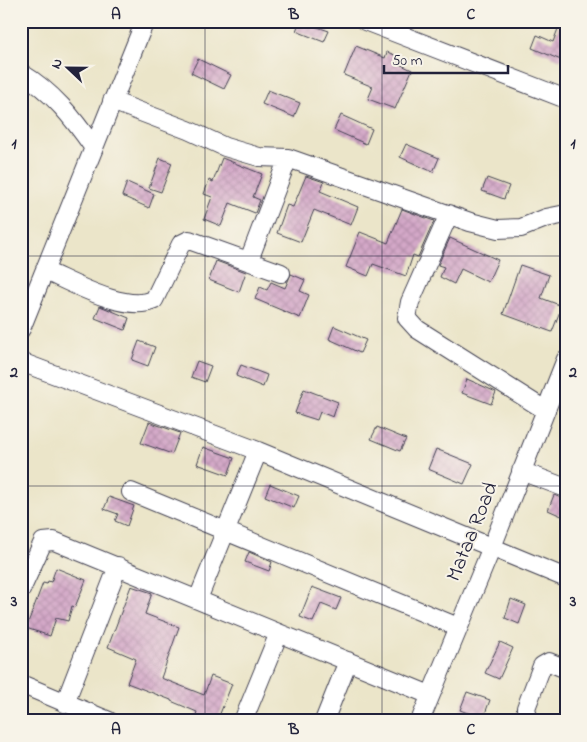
<svg xmlns="http://www.w3.org/2000/svg" width="587" height="742" font-family="'Indie Flower',sans-serif">
  <defs>
    <pattern id="building-cross-hatch" width="8" height="8" patternUnits="userSpaceOnUse" patternTransform="scale(1.25)"><rect width="8" height="8" fill="#d3a7c7"/><path d="M0 0l8 8M0 8l8-8" fill="none" stroke="#b58fac"/></pattern>
  </defs>
  <rect width="100%" height="100%" fill="#f7f3e8"/>
  <filter id="ink" filterUnits="userSpaceOnUse"><feTurbulence type="fractalNoise" baseFrequency=".02" numOctaves="2"/><feDisplacementMap in="SourceGraphic" scale="10" xChannelSelector="R" yChannelSelector="G"/><feConvolveMatrix kernelMatrix="1 2 1 2 8 2 1 2 1" color-interpolation-filters="sRGB"/></filter>
  <filter id="wash" filterUnits="userSpaceOnUse"><feTurbulence type="fractalNoise" baseFrequency=".0096" numOctaves="4" result="noise"/><feDisplacementMap in="SourceGraphic" scale="20" xChannelSelector="R" yChannelSelector="G"/><feGaussianBlur stdDeviation="1.12" result="paint"/><feColorMatrix in="noise" values="0 0 0 0 0 0 0 0 0 0 0 0 0 0 0 0 0 1.4 0 .05"/><feComposite in="paint" operator="in"/></filter>
  <g filter="url(#wash)">
    <rect width="100%" height="100%" fill="#ebe5c9"/>
    <g id="blocks">
      <path fill="url(#building-cross-hatch)" d="M300,21L329,31L324,42L296,31Z
        M561,21H566V49L561,60L532,48L537,35L553,42Z
        M356,46L385,58L387,52L400,57L397,63L412,70L395,109L368,99L373,87L344,75Z
        M198,59L231,75L224,89L191,73Z
        M268,90L300,103L294,117L262,104Z
        M341,115L372,129L366,144L334,130Z
        M406,144L439,158L433,172L400,157Z
        M160,158L172,163L161,192L149,188Z
        M222,158L262,174L253,197L260,200L255,213L230,203L221,226L204,219L212,197L204,194L209,180L213,182Z
        M306,176L324,182L320,191L358,207L351,225L314,210L301,242L277,233L287,205L293,207Z
        M487,178L509,186L504,199L482,191Z
        M127,182L154,194L149,208L122,196Z
        M402,209L434,221L418,257L413,255L406,276L373,264L368,276L346,267L360,232L388,243Z
        M450,238L498,260L488,282L461,269L454,284L440,277L444,267L438,265Z
        M216,261L246,272L239,292L209,280Z
        M520,265L549,275L541,298L562,306L552,332L503,314Z
        M291,274L305,280L300,291L309,295L300,318L255,299L260,287L267,290L271,282L285,288Z
        M100,306L129,318L125,330L95,318Z
        M334,326L366,340L360,353L329,339Z
        M139,341L155,347L148,366L132,360Z
        M197,361L211,366L205,382L191,377Z
        M241,365L267,375L263,387L236,376Z
        M467,379L496,392L491,404L462,393Z
        M304,389L338,402L333,417L320,412L317,420L295,413Z
        M149,422L180,433L172,454L141,443Z
        M377,427L406,439L400,451L371,439Z
        M203,447L234,458L228,475L197,464Z
        M436,449L473,464L464,484L428,469Z
        M270,484L299,496L294,508L265,496Z
        M554,495L566,500V518L548,510Z
        M109,497L134,506L127,526L115,521L118,514L104,509Z
        M249,552L272,562L269,571L245,562Z
        M56,568L86,580L75,607L72,606L68,621L56,618L50,636L26,628L43,583L47,584L48,581L51,582Z
        M131,586L152,593L145,614L179,627L161,678L204,695L211,676L232,684L217,721H210L196,715L197,712L171,701V700L127,683L136,659L108,647Z
        M312,587L341,598L336,610L321,604L313,622L300,617Z
        M511,599L526,605L519,624L505,618Z
        M500,642L513,648L499,679L485,673Z
        M467,692L490,700L483,719L460,710Z"/>
    </g>
  </g>
  <g filter="url(#ink)">
    <use href="#blocks" fill-opacity="0" stroke="#403f50" stroke-width="1"/>
    <g fill="none" stroke-linecap="round" stroke-linejoin="round">
      <defs>
        <path id="minor" d="M365,21L566,99
          M21,73C53,92 73,118 94,148
          M112,101L188,130L225,147L259,157L288,158L470,222L498,229L521,228L546,218L566,214
          M449,214L410,302L407,318L417,329L545,410
          M249,260L288,158
          M45,271C73,283 125,313 154,300L181,244L189,240L281,273
          M21,329L145,21
          M21,362L258,451L566,578
          M521,471L566,488
          M131,492L458,627
          M21,590L43,542L54,541L430,695
          M198,599L258,451
          M21,684L109,721
          M65,703L118,566
          M243,721L279,633
          M324,721L348,661
          M420,721L492,547L566,359
          M529,721L526,708L542,666L549,662L566,669"/>
      </defs>
      <use href="#minor" stroke="#403f50" stroke-width="20"/>
      <use href="#minor" stroke="#fff" stroke-width="18"/>
    </g>
  </g>
  <path fill="none" stroke="#22223b" stroke-width="1" stroke-opacity="0.55" d="M205,21V721M382,21V721M21,256H566M21,486H566"/>
  <g text-anchor="middle" dominant-baseline="central" stroke-width="4" stroke-linejoin="round" paint-order="stroke">
    <g font-size="21" fill="#22223b" stroke="#f7f3e8">
      <text transform="translate(473 532) rotate(-68)">Mataa Road</text>
    </g>
  </g>
  <rect width="587" height="742" fill="none" stroke="#f7f3e8" stroke-width="55"/>
  <g transform="translate(68 68) rotate(292)" stroke="#f7f3e8" stroke-width="4" paint-order="stroke">
  <path d="M0-4L9 19L0 12L-9 19Z" fill="#22223b"/>
  <text y="-8" font-size="14" font-weight="bold" text-anchor="middle" fill="#22223b">N</text>
  </g>
  <path d="M384 65v8h124v-8" fill="none" stroke="#22223b" stroke-width="2.5"/>
  <text x="392" y="65" font-size="15" fill="#22223b" stroke="#f7f3e8" stroke-width="4" paint-order="stroke">50 m</text>
  <rect x="28" y="28" width="532" height="686" fill="none" stroke="#22223b" stroke-width="2"/>
  <g font-size="16" text-anchor="middle" font-weight="bold" fill="#22223b">
    <text x="116" y="19">A</text>
    <text x="294" y="19">B</text>
    <text x="471" y="19">C</text>
    <text x="14" y="148">1</text>
    <text x="573" y="148">1</text>
    <text x="14" y="377">2</text>
    <text x="573" y="377">2</text>
    <text x="14" y="606">3</text>
    <text x="573" y="606">3</text>
    <text x="116" y="734">A</text>
    <text x="294" y="734">B</text>
    <text x="471" y="734">C</text>
  </g>
</svg>
